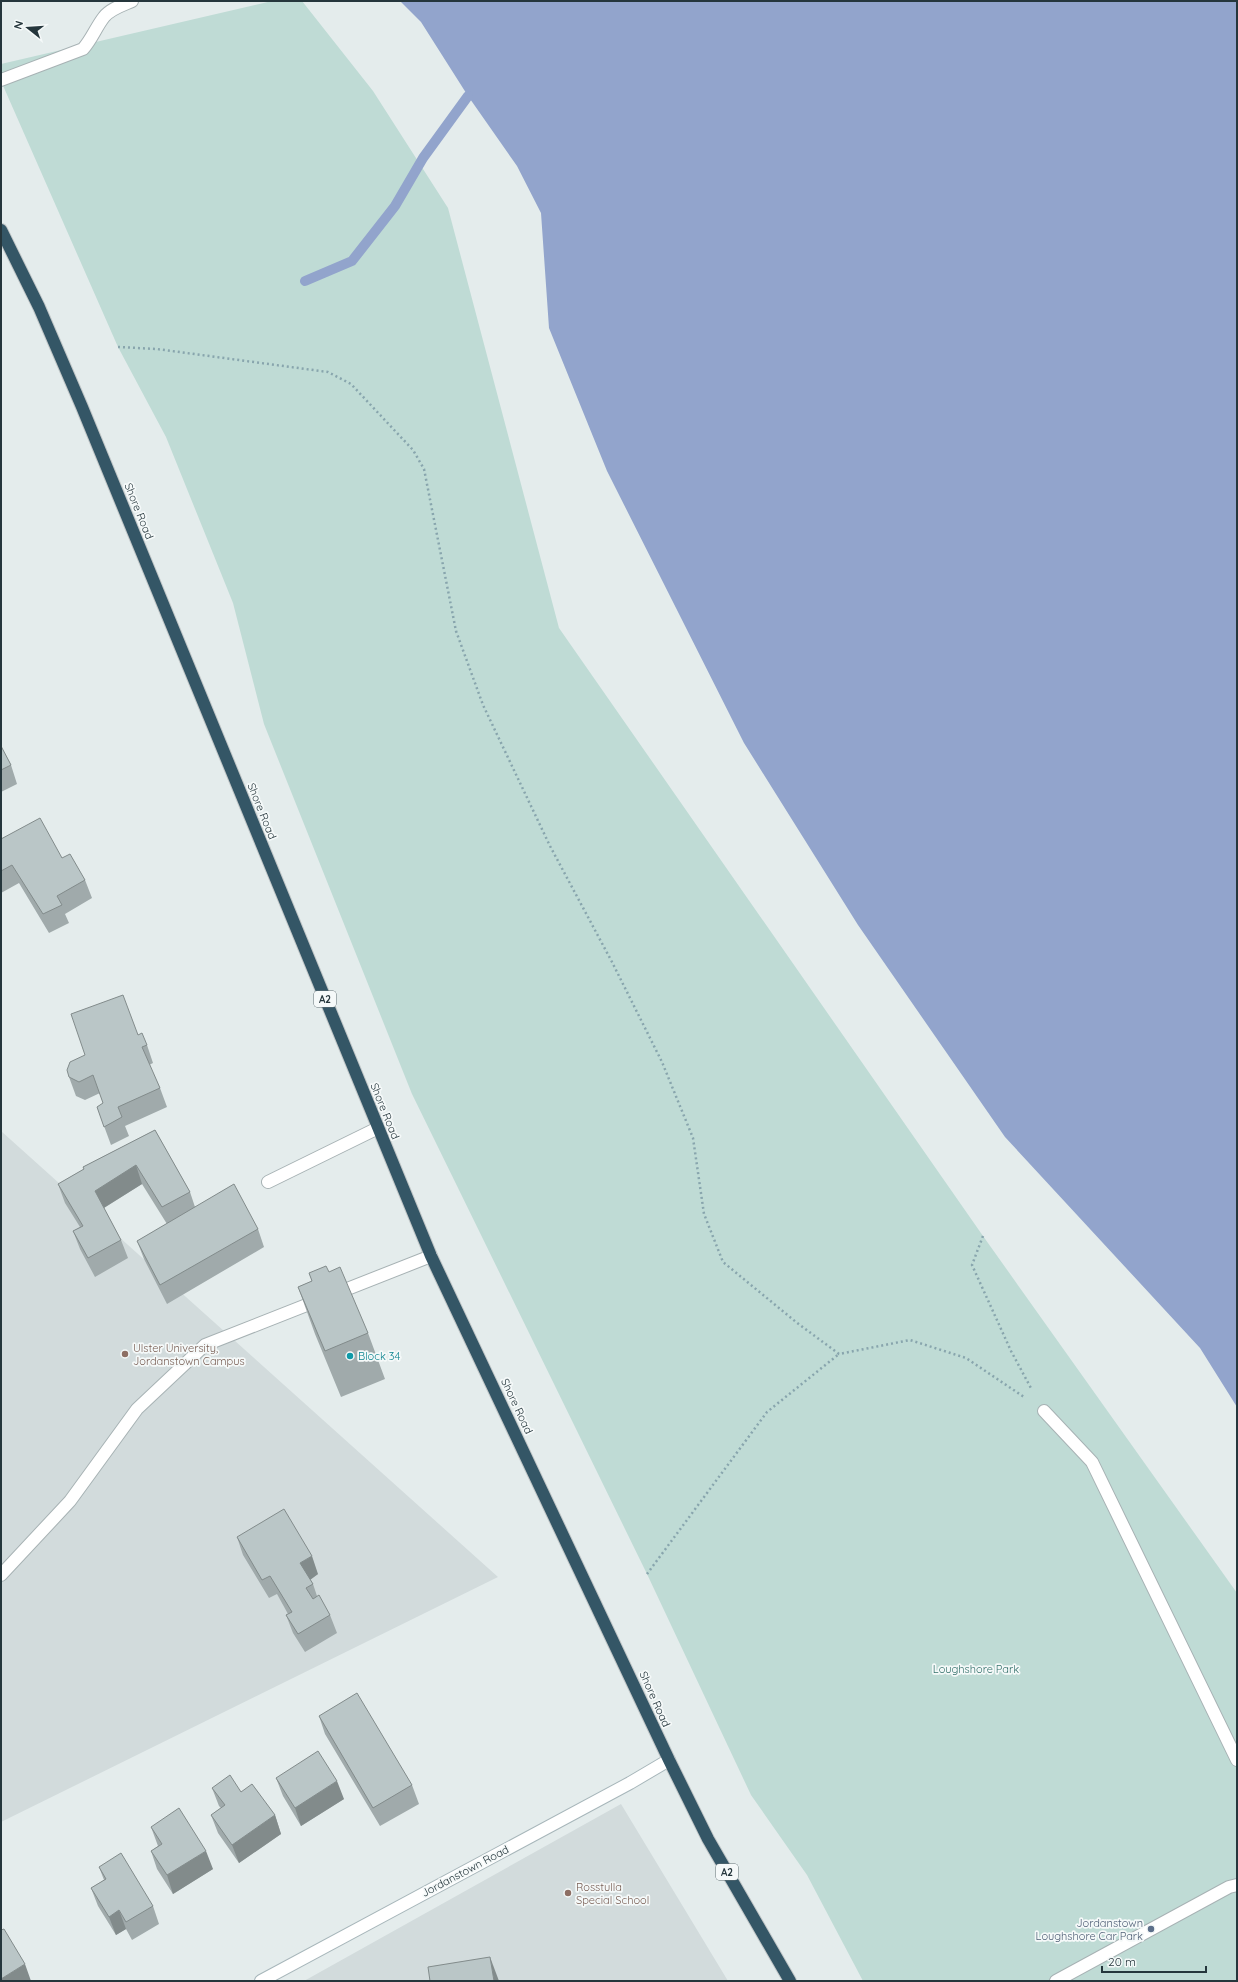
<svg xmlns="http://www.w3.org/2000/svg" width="1238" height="1982" font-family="Quicksand,sans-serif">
  <rect width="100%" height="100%" fill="#e4ecec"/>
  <path fill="#d2dbdc" d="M1,1131L498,1577L1,1822Z
    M621,1804L728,1981H304Z"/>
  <path fill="#bfdbd5" d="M272,1H302L373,91L448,208L559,628L983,1236L1237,1593V1981H863L807,1875L751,1795L647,1574L412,1094L264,724L233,603L166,437L118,347L1,81V64Z"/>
  <path fill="#92a4cc" d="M400,1H1237V1407L1200,1348L1005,1137L858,925L744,743L607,471L549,328L541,213L517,166L468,96L421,22Z"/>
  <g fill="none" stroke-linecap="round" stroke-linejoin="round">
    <path stroke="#92a4cc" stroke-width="10" d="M305,281L352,261L395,206L423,158L468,96"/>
    <defs>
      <path id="lane" d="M1,80L83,49C92,39 96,27 104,17C110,9 123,5 132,1
        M268,1182L378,1128
        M1044,1411L1092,1462L1237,1760
        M1,1575L70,1501L137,1409L205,1345L431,1256
        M1056,1981L1229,1887L1237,1885"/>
      <path id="secondary" d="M261,1981L630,1783L669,1760"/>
      <path id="highway" d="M1,230L39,307L82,407L431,1256L669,1760L708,1839L790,1981"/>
    </defs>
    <use href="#lane" stroke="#a7b2b4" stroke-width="14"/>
    <use href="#secondary" stroke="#a7b6ba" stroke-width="14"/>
    <use href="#highway" stroke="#c2c7c8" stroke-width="14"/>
    <path stroke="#88a5ad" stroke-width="2.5" stroke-dasharray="2 3" stroke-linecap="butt" d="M118,347L157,349L328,372L351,384L413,450L424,469L456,631L483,705L550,846L612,962L662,1062L693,1138L704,1214L723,1262L796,1322L839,1354L910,1340L966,1358L1024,1397
      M983,1236L972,1265L1011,1351L1032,1390
      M647,1574L767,1412L839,1354"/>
    <use href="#lane" stroke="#fff" stroke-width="12"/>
    <use href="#secondary" stroke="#fff" stroke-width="12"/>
    <use href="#highway" stroke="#345666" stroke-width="12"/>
  </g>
  <path fill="#a0aaab" d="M1,746L11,765L17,784L1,792Z
    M1,839L62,858L85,880L92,898L65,914L69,923L49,933L19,883L1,893Z
    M138,1035L147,1045L153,1063L149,1065L160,1088L167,1107L125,1126L129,1136L111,1145L97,1107L103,1103L100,1093L85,1100L76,1096L69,1077Z
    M155,1130L190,1192L195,1207L258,1229L264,1247L167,1304L144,1259L137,1241L167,1224L142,1184L104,1208L121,1240L128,1258L95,1277L80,1249L73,1231L80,1227L65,1203L58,1184L84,1169L83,1167Z
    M329,1272L368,1333L385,1379L341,1397L315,1334L298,1287L312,1281L309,1273Z
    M237,1537L318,1574L310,1580L313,1584L317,1596L330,1615L337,1633L305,1652L293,1633L286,1615L288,1614L277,1594L269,1598L243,1555Z
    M319,1716L412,1785L419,1804L380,1826L325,1734Z
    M276,1778L344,1799L301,1826L283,1796Z
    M212,1788L241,1792L275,1815L281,1834L239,1863L218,1833L211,1815L221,1808L219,1806Z
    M151,1827L213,1869L173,1894L157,1869L151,1851L158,1846Z
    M99,1867L153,1906L159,1924L132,1940L126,1929L116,1935L98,1906L91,1888L104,1880Z"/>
  <path fill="#828b8b" d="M136,1165L142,1184L102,1209L95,1191Z
    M312,1556L318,1574L307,1582L300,1563Z
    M337,1781L344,1799L301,1826L295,1808Z
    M275,1815L281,1834L239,1863L232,1845Z
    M206,1851L213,1869L173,1894L167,1875Z
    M119,1910L126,1929L116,1935L109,1917Z
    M490,1957L499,1981H494Z
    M25,1964L31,1981H1V1979Z"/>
  <path fill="#bac6c7" stroke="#828b8b" d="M1,746L11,765L1,770Z
    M40,818L62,858L70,854L85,880L57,896L62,905L43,914L12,865L1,871V839Z
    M123,995L138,1035L142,1033L147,1045L142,1047L160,1088L118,1107L122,1117L104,1127L97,1107L103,1103L93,1075L79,1082L69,1077L67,1070L70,1062L85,1055L71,1014Z
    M155,1130L190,1192L162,1207L136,1165L95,1191L121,1240L88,1258L73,1231L83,1226L58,1184L84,1169L83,1167Z
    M234,1184L258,1229L160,1285L137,1241Z
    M326,1266L329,1272L340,1267L368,1333L325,1351L298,1287L312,1281L309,1273Z
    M284,1509L312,1556L300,1563L313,1584L306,1588L313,1599L319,1595L330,1615L298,1634L286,1615L292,1612L270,1576L262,1580L237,1537Z
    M357,1693L412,1785L373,1808L319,1716Z
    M318,1751L337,1781L295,1808L276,1778Z
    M230,1775L241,1792L252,1784L275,1815L232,1845L211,1815L225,1805L212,1788Z
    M179,1808L206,1851L167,1875L151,1851L162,1844L151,1827Z
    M121,1853L153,1906L126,1922L119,1910L109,1917L91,1888L106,1879L99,1867Z
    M4,1929L25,1964L1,1979V1930Z
    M490,1957L494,1981H430L428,1967Z"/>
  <g fill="#8d6e63" stroke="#f5f9f9" stroke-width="1.5">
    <circle cx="125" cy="1354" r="4"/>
    <circle cx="568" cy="1893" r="4"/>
  </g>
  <circle fill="#0f9aa8" stroke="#f5f9f9" stroke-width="1.5" cx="350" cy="1356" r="4"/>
  <circle fill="#5c6f8a" stroke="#f5f9f9" stroke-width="1.5" cx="1151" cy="1929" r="4"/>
  <g text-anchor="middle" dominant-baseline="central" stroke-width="3.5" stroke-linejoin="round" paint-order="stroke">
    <g fill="#f5f9f9" stroke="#637075" stroke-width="1">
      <rect x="314" y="991" width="22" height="16" rx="3"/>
      <rect x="716" y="1864" width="22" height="16" rx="3"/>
    </g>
    <g font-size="10" font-weight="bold" fill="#25363c">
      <text x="325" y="999">A2</text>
      <text x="727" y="1872">A2</text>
    </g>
    <g font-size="11" fill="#25363c" stroke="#f5f9f9">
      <text transform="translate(139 511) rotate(68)">Shore Road</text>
      <text transform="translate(262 811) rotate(68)">Shore Road</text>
      <text transform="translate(385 1111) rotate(68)">Shore Road</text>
      <text transform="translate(517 1406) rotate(65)">Shore Road</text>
      <text transform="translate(655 1699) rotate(66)">Shore Road</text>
      <text transform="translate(465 1871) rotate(-28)">Jordanstown Road</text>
    </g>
    <g font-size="11" fill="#785e54" stroke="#f5f9f9" text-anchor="start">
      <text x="133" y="1348">Ulster University,<tspan x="133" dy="13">Jordanstown Campus</tspan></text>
      <text x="576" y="1887">Rosstulla<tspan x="576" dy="13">Special School</tspan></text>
    </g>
    <g font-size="11" fill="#0d838f" stroke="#f5f9f9" text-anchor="start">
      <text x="358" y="1356">Block 34</text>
    </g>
    <g font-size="11" fill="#33706a" stroke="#f5f9f9">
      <text x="976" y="1669">Loughshore Park</text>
    </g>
    <g font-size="11" fill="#4e5e75" stroke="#f5f9f9" text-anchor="end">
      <text x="1143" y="1923">Jordanstown<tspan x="1143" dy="13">Loughshore Car Park</tspan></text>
    </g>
  </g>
  <rect width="1238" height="1982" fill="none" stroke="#25363c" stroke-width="4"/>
  <g transform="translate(28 28) rotate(287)" stroke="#f5f9f9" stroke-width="3" paint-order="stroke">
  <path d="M0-3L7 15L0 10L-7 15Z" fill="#25363c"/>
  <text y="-6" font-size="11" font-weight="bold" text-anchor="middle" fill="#25363c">N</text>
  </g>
  <path d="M1102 1966v6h104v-6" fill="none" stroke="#25363c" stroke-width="2"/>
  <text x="1108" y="1966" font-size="12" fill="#25363c" stroke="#f5f9f9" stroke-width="3" paint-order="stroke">20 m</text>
</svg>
